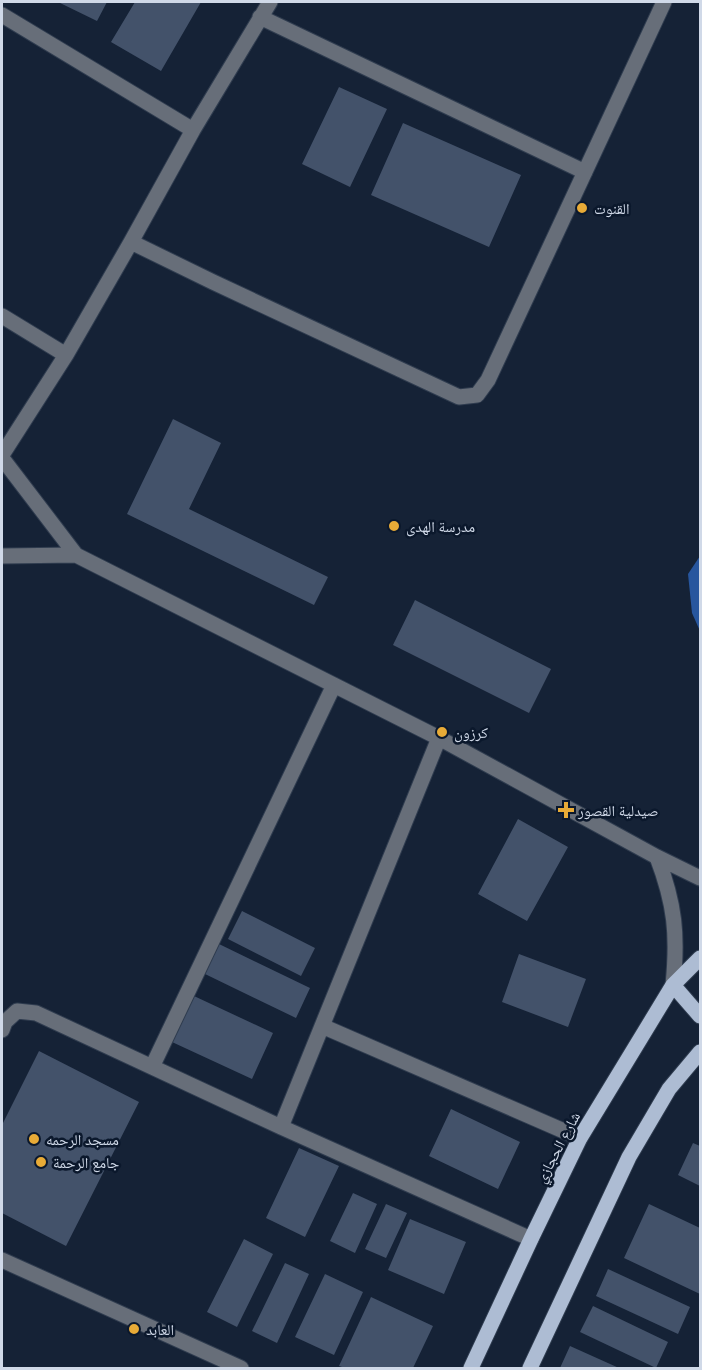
<svg xmlns="http://www.w3.org/2000/svg" width="702" height="1370" font-family="'Golos Text','Noto Naskh Arabic',sans-serif">
  <rect width="100%" height="100%" fill="#152236"/>
  <path fill="#27569e" d="M700,556V631L692,613L688,574Z"/>
  <path fill="#43526a" d="M58,2H107L97,21Z
    M135,2H201L161,71L111,42Z
    M339,87L387,109L350,187L302,164Z
    M403,123L521,175L489,247L371,195Z
    M173,419L221,443L189,509L328,577L314,605L127,514Z
    M415,600L551,669L529,713L393,645Z
    M518,819L568,847L527,921L478,894Z
    M242,911L315,948L301,976L228,939Z
    M219,944L310,988L296,1018L205,974Z
    M519,954L586,979L568,1027L502,1002Z
    M194,996L273,1033L252,1079L172,1042Z
    M39,1051L139,1102L66,1246L2,1213V1125Z
    M451,1109L520,1142L498,1189L429,1156Z
    M693,1143L700,1146V1186L678,1175Z
    M299,1148L339,1166L305,1237L266,1218Z
    M353,1193L377,1204L355,1253L330,1241Z
    M386,1204L407,1213L386,1258L365,1249Z
    M649,1204L700,1228V1294L624,1258Z
    M410,1219L466,1242L444,1294L388,1270Z
    M244,1239L273,1254L237,1327L207,1312Z
    M285,1263L309,1274L277,1343L252,1331Z
    M608,1269L690,1307L678,1334L596,1296Z
    M325,1274L363,1292L334,1355L295,1337Z
    M371,1297L433,1326L413,1368H345L339,1366Z
    M593,1306L668,1342L656,1368L580,1332Z
    M570,1346L619,1368H560Z"/>
  <g fill="none" stroke-linecap="round" stroke-linejoin="round">
    <defs>
      <path id="minor" d="M2,15L193,130
        M260,17L585,172
        M131,242L213,282L459,397L477,395L488,380L664,2
        M2,316L66,355
        M2,455L66,355L131,242L193,130L270,2
        M2,458L76,555L439,738L657,857L700,878
        M2,556L76,555
        M657,857C675,904 678,935 673,985
        M322,1026L580,1138
        M2,1030L5,1022L17,1011L36,1013L281,1127L531,1239
        M152,1067L334,685
        M281,1127L439,738
        M2,1260L241,1368"/>
      <path id="major" d="M673,985L700,1016
        M471,1368L531,1239L580,1138L673,985L700,958
        M530,1368L629,1157L669,1089L700,1052"/>
    </defs>
    <use href="#minor" stroke="#2f3c4f" stroke-width="17"/>
    <use href="#major" stroke="#2f3c4f" stroke-width="17"/>
    <use href="#minor" stroke="#676e79" stroke-width="15"/>
    <use href="#major" stroke="#adbcd3" stroke-width="15"/>
  </g>
  <g fill="#e8ab37" stroke="#0b182c" stroke-width="2">
    <circle cx="582" cy="208" r="6"/>
    <circle cx="394" cy="526" r="6"/>
    <circle cx="442" cy="732" r="6"/>
    <path d="M563 801h6v6h6v6h-6v6h-6v-6h-6v-6h6z"/>
    <circle cx="34" cy="1139" r="6"/>
    <circle cx="41" cy="1162" r="6"/>
    <circle cx="134" cy="1329" r="6"/>
  </g>
  <g text-anchor="middle" dominant-baseline="central" stroke-width="5" stroke-linejoin="round" paint-order="stroke">
    <g font-size="15" fill="#d0d9e8" stroke="#0b182c" text-anchor="start">
      <text x="594" y="208">القنوت</text>
      <text x="406" y="526">مدرسة الهدى</text>
      <text x="454" y="732">كرزون</text>
      <text x="578" y="810">صيدلية القصور</text>
      <text x="46" y="1139">مسجد الرحمه</text>
      <text x="53" y="1162">جامع الرحمة</text>
      <text x="146" y="1329">العابد</text>
    </g>
    <g font-size="15" fill="#d0d9e8" stroke="#0b182c">
      <text transform="translate(557 1147) rotate(-62)">شارع الحجازي</text>
    </g>
  </g>
  <rect width="702" height="1370" fill="none" stroke="#d0d9e8" stroke-width="6"/>
</svg>
